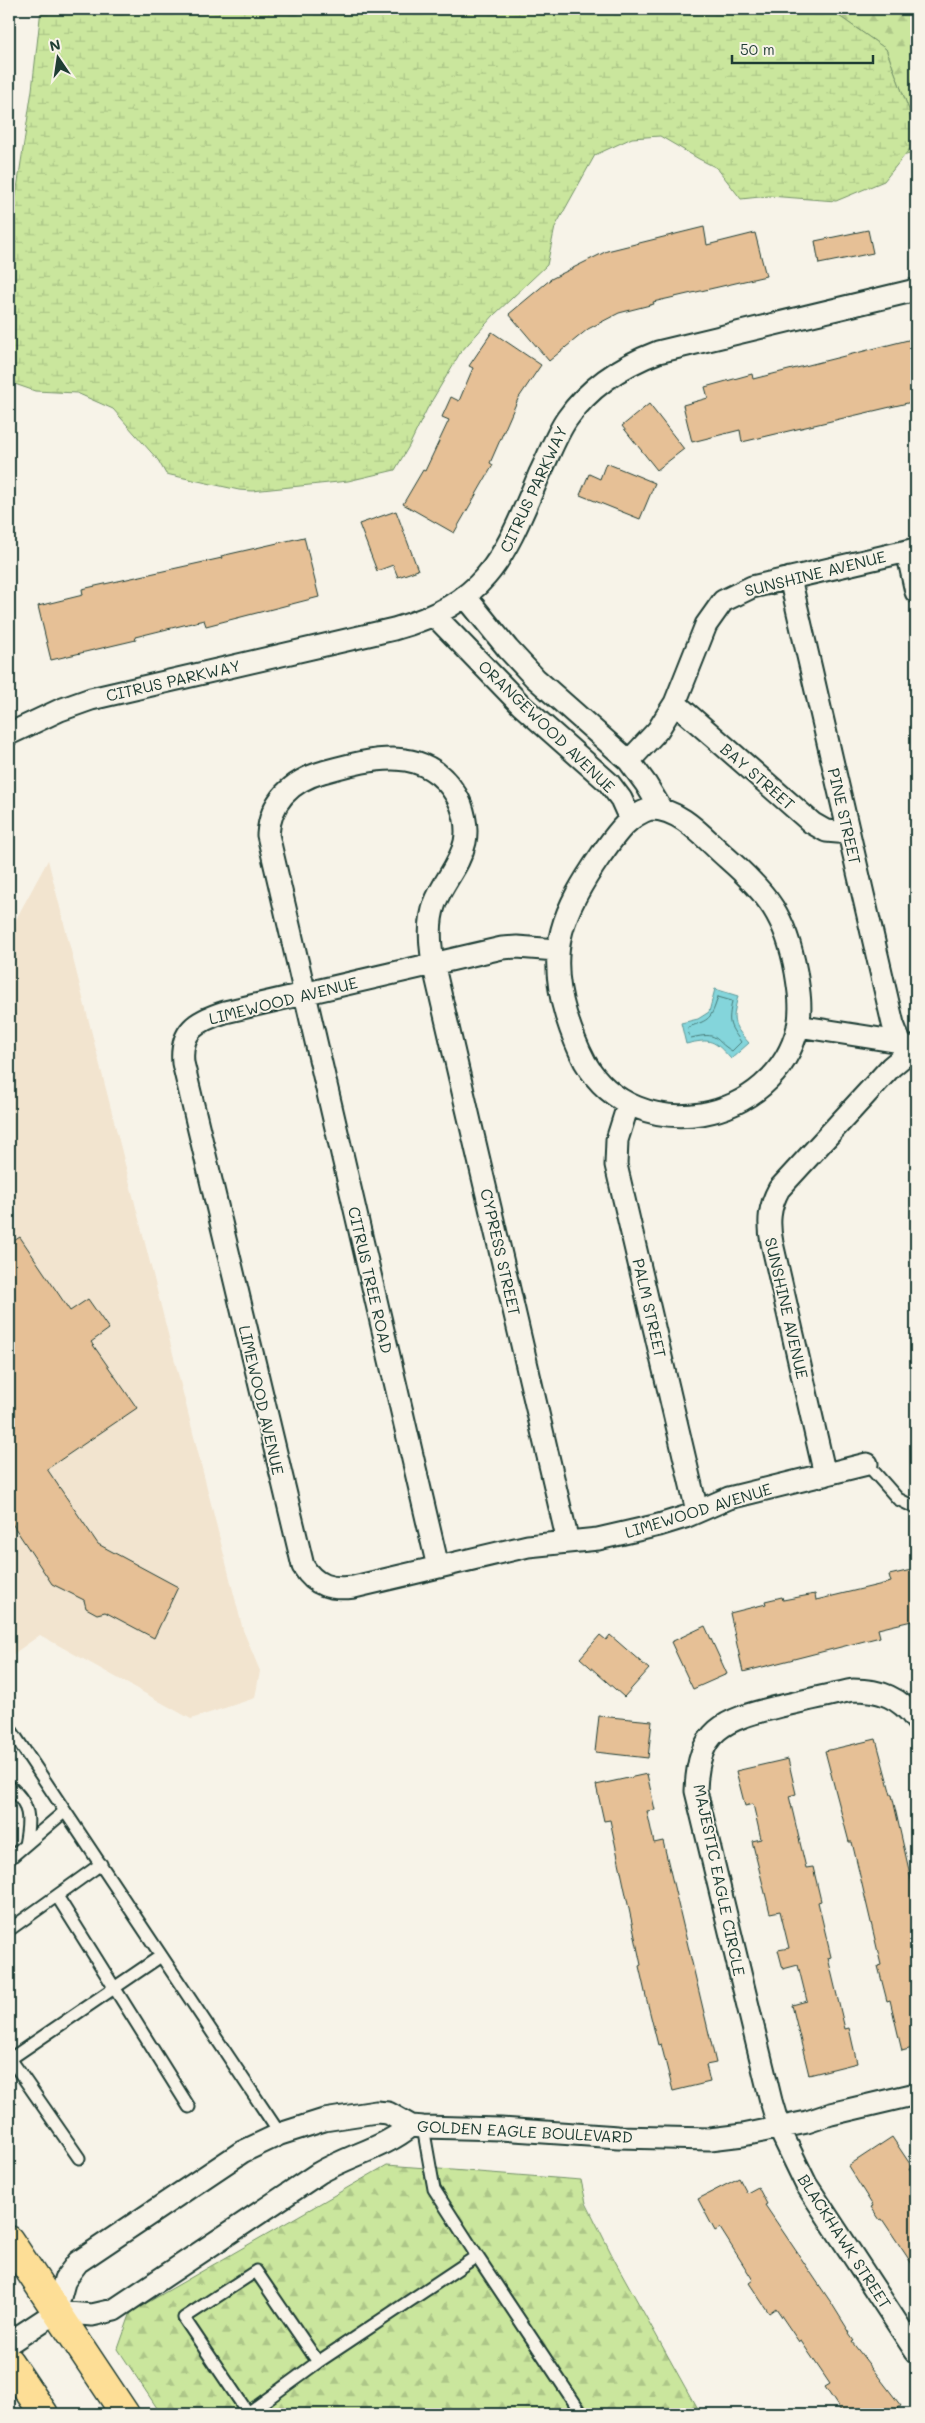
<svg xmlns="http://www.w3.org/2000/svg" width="925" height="2423" font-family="Mali,sans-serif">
  <defs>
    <pattern id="forest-firs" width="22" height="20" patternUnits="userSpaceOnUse" patternTransform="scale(1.25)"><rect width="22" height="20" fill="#cae69d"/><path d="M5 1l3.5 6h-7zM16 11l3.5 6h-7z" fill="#adc688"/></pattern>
    <pattern id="wetland-marsh" width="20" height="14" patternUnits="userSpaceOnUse" patternTransform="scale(1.25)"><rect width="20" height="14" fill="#cae69d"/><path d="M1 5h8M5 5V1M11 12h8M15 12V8" fill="none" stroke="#adc688"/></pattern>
  </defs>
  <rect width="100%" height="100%" fill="#f7f3e8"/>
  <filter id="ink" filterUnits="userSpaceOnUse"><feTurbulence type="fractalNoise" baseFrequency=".02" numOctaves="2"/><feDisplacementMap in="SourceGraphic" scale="10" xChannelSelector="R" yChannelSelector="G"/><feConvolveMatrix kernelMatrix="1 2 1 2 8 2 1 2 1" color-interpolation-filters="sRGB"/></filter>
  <g filter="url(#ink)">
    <path fill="#f2e4cf" d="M48,860L243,1630L260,1671L255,1698L191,1719L40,1635L9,1657V932Z"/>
    <path fill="url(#forest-firs)" stroke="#749268" d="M829,9H916V152L903,156L916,141L909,110L886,49Z
      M387,2165L581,2180L586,2203L615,2261L700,2414H161L118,2349L131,2312Z"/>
    <path fill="url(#wetland-marsh)" stroke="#749268" d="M41,9H829L886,49L909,110L916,141L884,181L836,201L769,196L741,199L717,168L699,159L660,136L632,138L595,155L555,227L547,265L494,315L460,353L427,409L409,446L395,470L348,481L252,491L239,490L166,474L158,460L113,409L77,393L35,391L9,382V241L32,90Z"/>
    <path fill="#84d5db" stroke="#5c9898" d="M715,989L738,996C732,1021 731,1023 749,1043L731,1059C714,1040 711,1038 686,1044L681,1023L698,1019L709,1012Z"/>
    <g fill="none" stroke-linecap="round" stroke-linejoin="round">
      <path stroke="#477a77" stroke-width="1" d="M718,997L732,1001C728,1024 728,1023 741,1042L732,1051C713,1040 720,1031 691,1038L689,1036L688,1027C710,1020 711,1019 718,997Z"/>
    </g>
    <path fill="#e6c096" stroke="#1f3d34" d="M704,227L707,245L755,233L766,276L653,302L654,304L619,313L588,329L549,361L509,314L551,279L607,251Z
      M868,230L873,253L819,264L815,241Z
      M492,332L541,365L518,399L490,463L493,465L454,533L403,504L423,470L425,471L449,420L442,417L451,397L459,401L473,368L469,366Z
      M916,338V401L742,442L740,430L692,442L683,405L708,398L705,387L752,374L753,379Z
      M649,404L684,449L657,470L622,426Z
      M606,463L655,483L640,519L580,495L589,474L600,479Z
      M396,511L418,570L398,577L393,565L377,571L359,524Z
      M304,537L319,597L206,626L204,620L135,637L136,640L51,660L38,606L83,595L82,589L222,558L221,556Z
      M20,1237L70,1311L88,1299L109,1329L91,1342L137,1408L47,1469L98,1544L178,1587L154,1638L105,1612L97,1614L86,1608L84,1600L52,1584L9,1519V1244Z
      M916,1569V1620L878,1629L880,1637L743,1672L730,1613L766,1604L765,1601L782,1597L783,1600L815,1594L816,1600L891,1582L889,1575Z
      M705,1626L727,1674L693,1689L671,1642Z
      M600,1635L606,1640L610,1635L649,1669L624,1697L580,1658Z
      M599,1716L652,1721L648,1758L595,1752Z
      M876,1739L891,1795H892L916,1901V2047L902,2051L890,2000L887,2001L878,1966L881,1965L852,1842H849L825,1751Z
      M788,1759L796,1794L789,1796L806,1868L813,1867L821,1901L818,1902L831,1957L828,1958L845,2029L849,2028L857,2063L809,2075L792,2005L807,2001L798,1965L783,1969L778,1950L789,1948L780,1911L770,1913L752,1841L761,1839L753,1804L745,1806L736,1771Z
      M647,1774L655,1810L647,1811L654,1843L663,1841L716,2063L706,2065L710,2082L673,2091L661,2044L658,2045L647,2001L639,1966L641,1965L610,1820L604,1821L596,1785Z
      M892,2137L912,2167L909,2168L916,2179V2270L882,2219L880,2220L871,2207L873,2206L848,2166Z
      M739,2178L747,2193L758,2187L767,2204L765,2205L832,2304L850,2333L849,2334L854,2341L852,2342L901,2406L898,2408L902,2414H843L825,2387L830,2384L801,2341L799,2342L776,2308L769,2313L749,2283L753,2280L720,2228L715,2231L698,2199Z"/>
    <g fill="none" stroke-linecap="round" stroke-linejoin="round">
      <defs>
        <path id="service" d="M867,1464L898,1499L916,1508
          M9,1727L280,2134
          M9,1786C31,1803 30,1820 25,1845
          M9,1859L65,1811
          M57,1896L189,2107
          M9,1930L101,1864
          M9,2057L79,2158
          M10,2059L161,1956
          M477,2256L582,2414
          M318,2362L256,2271L184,2318L248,2413L318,2362L477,2256L434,2189L423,2127"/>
        <path id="minor" d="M907,551L916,592
          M790,578L893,1024L900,1042L908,1051
          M465,596L508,649L535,678L629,761L646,784L661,809
          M435,616L522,706L609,783L621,799L630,819
          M675,703L812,823L826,831L849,833
          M9,734L60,710L91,699L394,629C489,602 504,557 540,473C549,455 556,435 567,419C590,386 621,366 658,352L916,290
          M629,761L658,730L666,717L675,703L706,625L723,601L752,587L916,549
          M650,809C681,808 705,839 727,858C768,894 786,917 796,972C799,990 802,1009 798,1027C775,1124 636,1150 585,1062C577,1047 571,1031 566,1015C546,949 563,910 601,855C615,836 626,817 650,809Z
          M557,950L517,947L502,948L225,1012C196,1021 180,1031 183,1063L303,1566C315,1586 331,1590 354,1587L528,1546L598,1539L659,1525L685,1517L729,1498L867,1464
          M798,1026L900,1042
          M628,1105L617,1140L616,1165L697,1511
          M825,1475L772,1243C768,1223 769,1207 779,1189L891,1067L916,1046
          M438,1567L268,835C270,802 291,781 323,772C371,759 425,743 456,795C464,808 468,827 465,842C460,865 443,882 435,903C428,922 430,943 433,963L568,1542
          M916,1720C900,1697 880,1690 853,1690C828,1695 803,1701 777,1707C723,1720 698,1729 696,1791L771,2101L779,2128L806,2184L916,2352
          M56,2312L65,2279L78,2262L242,2152L280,2134L324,2120L376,2112L388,2113L411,2126L423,2127L500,2129L618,2137L710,2139L743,2135L807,2122L831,2114L916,2094
          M56,2312L92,2315L114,2310L319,2173C350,2155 384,2148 411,2126
          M9,2343L56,2312"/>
        <path id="trunk" d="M9,2240L125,2414
          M9,2362L44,2414"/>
      </defs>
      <use href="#service" stroke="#1f3d34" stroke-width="15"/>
      <use href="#minor" stroke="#1f3d34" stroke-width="25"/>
      <use href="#trunk" stroke="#1f3d34" stroke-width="31"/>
      <use href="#service" stroke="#f7f3e8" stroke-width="11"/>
      <use href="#minor" stroke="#f7f3e8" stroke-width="21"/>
      <use href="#trunk" stroke="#fdde96" stroke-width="28"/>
    </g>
  </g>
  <g text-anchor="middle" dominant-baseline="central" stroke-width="4" stroke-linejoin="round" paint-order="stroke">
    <g font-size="16" fill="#1f3d34" stroke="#f7f3e8">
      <text transform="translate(533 489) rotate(-65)">CITRUS PARKWAY</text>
      <text transform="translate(815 573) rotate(-14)">SUNSHINE AVENUE</text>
      <text transform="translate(173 680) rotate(-13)">CITRUS PARKWAY</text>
      <text transform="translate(547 726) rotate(44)">ORANGEWOOD AVENUE</text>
      <text transform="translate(758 776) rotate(41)">BAY STREET</text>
      <text transform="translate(845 816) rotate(77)">PINE STREET</text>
      <text transform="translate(283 1000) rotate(-14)">LIMEWOOD AVENUE</text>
      <text transform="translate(501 1252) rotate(77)">CYPRESS STREET</text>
      <text transform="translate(371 1280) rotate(77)">CITRUS TREE ROAD</text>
      <text transform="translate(650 1308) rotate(77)">PALM STREET</text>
      <text transform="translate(787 1308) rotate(77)">SUNSHINE AVENUE</text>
      <text transform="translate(262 1400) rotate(77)">LIMEWOOD AVENUE</text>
      <text transform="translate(698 1510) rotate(-17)">LIMEWOOD AVENUE</text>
      <text transform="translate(720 1880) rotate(78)">MAJESTIC EAGLE CIRCLE</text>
      <text transform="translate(525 2131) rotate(3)">GOLDEN EAGLE BOULEVARD</text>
      <text transform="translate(845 2241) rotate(57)">BLACKHAWK STREET</text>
    </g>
  </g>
  <rect width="925" height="2423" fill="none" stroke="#f7f3e8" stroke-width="30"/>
  <rect x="15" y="15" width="895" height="2393" fill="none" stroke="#1f3d34" stroke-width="2" filter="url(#ink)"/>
  <g transform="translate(58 58) rotate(347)" stroke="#f7f3e8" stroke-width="4" paint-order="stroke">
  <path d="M0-4L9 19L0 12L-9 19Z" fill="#1f3d34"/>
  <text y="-8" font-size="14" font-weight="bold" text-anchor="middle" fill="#1f3d34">N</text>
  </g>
  <path d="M732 55v8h141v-8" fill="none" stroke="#1f3d34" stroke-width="2.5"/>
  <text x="740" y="55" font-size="15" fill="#1f3d34" stroke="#f7f3e8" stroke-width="4" paint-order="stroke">50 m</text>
</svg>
